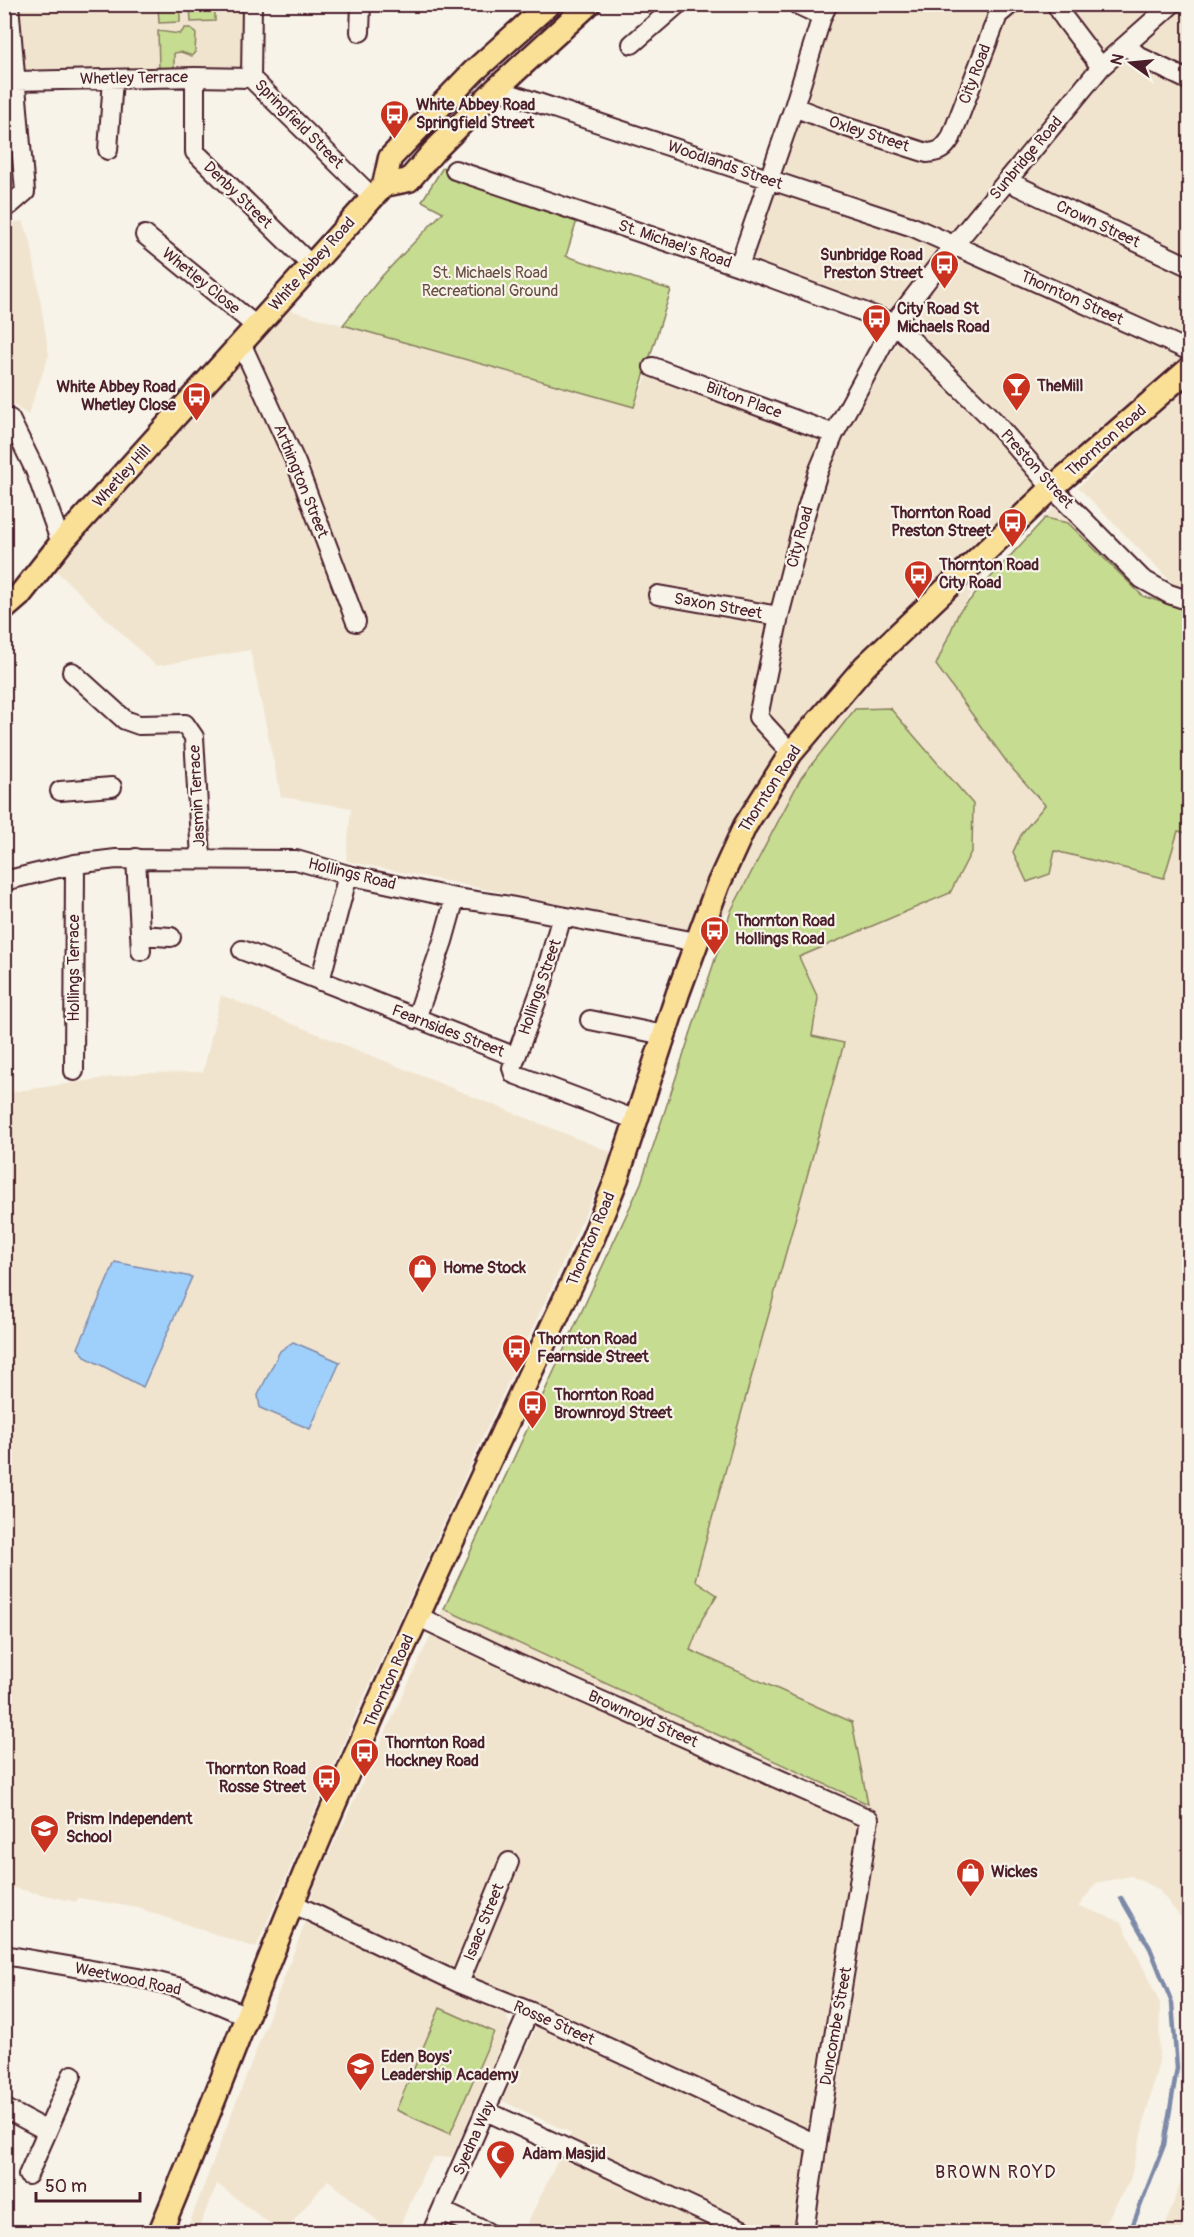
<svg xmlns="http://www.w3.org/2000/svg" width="1194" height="2237" font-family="Pangolin,sans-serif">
  <rect width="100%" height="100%" fill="#f7f3e8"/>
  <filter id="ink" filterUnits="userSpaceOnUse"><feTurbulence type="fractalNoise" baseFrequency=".0167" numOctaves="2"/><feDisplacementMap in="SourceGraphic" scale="12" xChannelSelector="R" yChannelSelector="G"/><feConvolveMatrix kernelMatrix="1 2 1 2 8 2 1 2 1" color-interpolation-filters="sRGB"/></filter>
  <g filter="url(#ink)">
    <path fill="#f1e4cf" d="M16,5H244L245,70L22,76Z
      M819,5H1189V352L1037,491L962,608L1056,505L1143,596L1189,611V1928L1158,1889L1131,1876L1096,1883L1079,1906L1122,1922L1160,2004L1159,2061L1130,2180L1100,2232H523L571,2133L502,2101L537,2025L505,2010L510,2027L452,2157H434L426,2168L397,2232H391L328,2180L284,2232H281L217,2184L197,2232H186L302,1931L315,1884L641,1183L730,912L688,930L346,861L351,808L281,797L250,650L156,666L54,569L289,310L634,407L653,362L846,431L910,321L751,260L816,56L834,17Z
      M23,221L31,242L49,355L28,415L12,404L4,405L5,224Z
      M1189,386V591L1176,587L1078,487Z
      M221,995L613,1153L357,1712L256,1948L138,1908L78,1898L76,1902L5,1886V1093L139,1073L203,1072Z
      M1189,2158V2232H1163Z"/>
    <path fill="#c6dc91" stroke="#887e5e" stroke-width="1.5" d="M158,5H180V22L159,23Z
      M190,5H215V21L191,22Z
      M185,28H190L196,34L195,52L192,56L181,52L174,53V69L159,68L158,31L180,34Z
      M443,167L452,173L578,217L566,256L671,290L634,407L343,325L382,276L443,212L422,201Z
      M1045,518L1068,523L1143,596L1189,611V834L1178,831L1164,878L1055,851L1050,874L1027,882L1013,852L1022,833L1045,805L1009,765L936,665L959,612Z
      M890,708L973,804L972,850L950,893L799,957L818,998L812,1036L844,1043L695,1580L717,1595L702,1619L690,1650L852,1722L868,1804L444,1609L641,1183L731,911L801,778L855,709Z
      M440,2008L494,2032L450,2134L396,2110Z"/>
    <path fill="#9fcffb" stroke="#7d89a8" stroke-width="1.5" d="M115,1262L192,1277L143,1387L87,1358L78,1348Z
      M293,1342L340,1362L310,1429L260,1408L258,1395L280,1351Z"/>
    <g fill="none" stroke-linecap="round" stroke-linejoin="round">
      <path stroke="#7d89a8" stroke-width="4.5" d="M1121,1898L1150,1948L1172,2003L1177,2068L1164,2145L1130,2232"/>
      <defs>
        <path id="minor" d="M252,4L251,78L372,197
          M796,4L822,16
          M1056,4L1064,18L1101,67
          M360,32L361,4
          M632,44L678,4
          M1127,46L1140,57L1190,81
          M195,77V152L310,264
          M4,83L16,81L195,77L251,78
          M496,89L913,227L1190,351
          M794,107L846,127L927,153C940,152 944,149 951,138L998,15L1011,4
          M108,150L113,79
          M455,170L739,266L894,323L992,419L1052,488L1142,579L1169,594L1190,601
          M1007,181L1190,267
          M4,206L10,205L25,192L9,4
          M145,235L256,326
          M739,266L794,107L822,16L828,4
          M241,343L296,463L356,622
          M653,367L834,434
          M4,420L10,419L35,470L61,543
          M658,595L779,616
          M72,672L125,720L139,725L185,724L194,737L201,858
          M791,753L758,717L779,616L805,515L818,472L834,434L894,323L954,245L1101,67L1172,4
          M60,791L112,787
          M136,858L141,951
          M4,881L75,864L116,859L296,860L348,875L455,898L510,906L696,942
          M140,935L171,937
          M242,950L516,1057L512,1068L514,1074L636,1120
          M320,981L348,875
          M416,1019L443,941L455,898
          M590,1020L664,1035
          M516,1057L542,986L562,916
          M74,1071L75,864
          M417,1616L516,1663L869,1819C848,1957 823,2094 804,2232
          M292,1903L459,1983L529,2011L816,2144
          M4,1955L150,1980L181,1988L247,2016
          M459,1983L509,1862
          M4,2108L47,2131
          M486,2111L747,2232
          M28,2175L72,2075
          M442,2211L487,2232
          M432,2232L529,2011"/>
        <path id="major" d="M384,185L409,180L434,151L496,89L589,4
          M4,609L19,596L61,543L384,185L390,158L474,71L549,4
          M160,2232C206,2124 247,2013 292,1904C385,1679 491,1459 593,1238L617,1178L678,993L718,885L745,826L791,753L865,666L1052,488L1190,368"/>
      </defs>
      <use href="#minor" stroke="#4a1f2b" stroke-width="22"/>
      <use href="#major" stroke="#4a1f2b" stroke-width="27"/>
      <use href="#minor" stroke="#f7f3e8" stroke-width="18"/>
      <use href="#major" stroke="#fadf96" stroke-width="22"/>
    </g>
  </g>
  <defs>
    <symbol id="bus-pin" viewBox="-11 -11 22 30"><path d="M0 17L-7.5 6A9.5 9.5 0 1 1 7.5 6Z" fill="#c8321e" stroke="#f7f3e8"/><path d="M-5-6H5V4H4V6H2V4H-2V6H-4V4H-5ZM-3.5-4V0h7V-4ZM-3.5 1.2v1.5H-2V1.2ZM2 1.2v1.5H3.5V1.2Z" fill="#fff"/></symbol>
    <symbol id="bar-pin" viewBox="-11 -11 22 30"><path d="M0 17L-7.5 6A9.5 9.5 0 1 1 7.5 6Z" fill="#c8321e" stroke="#f7f3e8"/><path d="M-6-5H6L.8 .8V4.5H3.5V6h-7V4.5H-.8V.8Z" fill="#fff"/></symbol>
    <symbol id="shop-pin" viewBox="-11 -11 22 30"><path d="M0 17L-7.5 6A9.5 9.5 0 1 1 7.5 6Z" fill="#c8321e" stroke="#f7f3e8"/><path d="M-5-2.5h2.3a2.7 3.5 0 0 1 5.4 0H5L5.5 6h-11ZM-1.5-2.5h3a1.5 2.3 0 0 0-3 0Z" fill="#fff"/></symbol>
    <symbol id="school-pin" viewBox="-11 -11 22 30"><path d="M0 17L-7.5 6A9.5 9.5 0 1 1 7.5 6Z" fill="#c8321e" stroke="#f7f3e8"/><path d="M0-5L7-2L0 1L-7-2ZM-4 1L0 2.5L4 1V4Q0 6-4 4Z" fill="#fff"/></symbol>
    <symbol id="mosque-pin" viewBox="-11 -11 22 30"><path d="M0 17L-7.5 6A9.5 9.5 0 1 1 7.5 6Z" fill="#c8321e" stroke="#f7f3e8"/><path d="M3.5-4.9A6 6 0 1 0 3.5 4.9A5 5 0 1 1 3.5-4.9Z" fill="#fff"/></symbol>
  </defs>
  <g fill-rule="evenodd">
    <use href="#bus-pin" x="378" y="98" width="33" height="45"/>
    <use href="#bus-pin" x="928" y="248" width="33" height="45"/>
    <use href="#bus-pin" x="860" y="302" width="33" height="45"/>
    <use href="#bar-pin" x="1000" y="370" width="33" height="45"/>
    <use href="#bus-pin" x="180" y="380" width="33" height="45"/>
    <use href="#bus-pin" x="996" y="506" width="33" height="45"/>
    <use href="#bus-pin" x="902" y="558" width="33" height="45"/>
    <use href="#bus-pin" x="698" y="914" width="33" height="45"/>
    <use href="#shop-pin" x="406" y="1252" width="33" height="45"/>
    <use href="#bus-pin" x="500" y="1332" width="33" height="45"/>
    <use href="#bus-pin" x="516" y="1388" width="33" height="45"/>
    <use href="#bus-pin" x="348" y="1736" width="33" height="45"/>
    <use href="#bus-pin" x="310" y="1762" width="33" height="45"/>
    <use href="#school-pin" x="28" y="1812" width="33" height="45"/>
    <use href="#shop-pin" x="954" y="1856" width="33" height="45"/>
    <use href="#school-pin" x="344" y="2050" width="33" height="45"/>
    <use href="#mosque-pin" x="484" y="2138" width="33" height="45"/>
  </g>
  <g text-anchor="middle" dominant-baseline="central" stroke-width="4.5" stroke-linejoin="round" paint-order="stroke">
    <g font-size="16" fill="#4a1f2b" stroke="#f7f3e8">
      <text transform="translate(975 74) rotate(-69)">City Road</text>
      <text transform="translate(134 78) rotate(-1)">Whetley Terrace</text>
      <text transform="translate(299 124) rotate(45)">Springfield Street</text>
      <text transform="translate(869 134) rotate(18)">Oxley Street</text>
      <text transform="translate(1026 158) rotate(-50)">Sunbridge Road</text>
      <text transform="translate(725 165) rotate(19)">Woodlands Street</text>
      <text transform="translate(238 195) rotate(44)">Denby Street</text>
      <text transform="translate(1098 224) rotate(25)">Crown Street</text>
      <text transform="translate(675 244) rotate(19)">St. Michael's Road</text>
      <text transform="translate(312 264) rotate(-48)">White Abbey Road</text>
      <text transform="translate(201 281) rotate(39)">Whetley Close</text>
      <text transform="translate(1072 298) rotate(24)">Thornton Street</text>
      <text transform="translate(744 400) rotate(20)">Bilton Place</text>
      <text transform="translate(1106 441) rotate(-41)">Thornton Road</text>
      <text transform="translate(1037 469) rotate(48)">Preston Street</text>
      <text transform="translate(122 476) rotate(-48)">Whetley Hill</text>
      <text transform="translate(301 481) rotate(68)">Arthington Street</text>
      <text transform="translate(800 537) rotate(-75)">City Road</text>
      <text transform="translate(718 606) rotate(10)">Saxon Street</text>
      <text transform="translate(770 789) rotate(-57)">Thornton Road</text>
      <text transform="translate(197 796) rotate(-93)">Jasmin Terrace</text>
      <text transform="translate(352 874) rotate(14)">Hollings Road</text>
      <text transform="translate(74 968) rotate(-90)">Hollings Terrace</text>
      <text transform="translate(540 987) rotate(-71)">Hollings Street</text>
      <text transform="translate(448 1031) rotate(21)">Fearnsides Street</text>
      <text transform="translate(591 1239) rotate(-67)">Thornton Road</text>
      <text transform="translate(389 1681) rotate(-66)">Thornton Road</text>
      <text transform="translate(643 1719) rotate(24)">Brownroyd Street</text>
      <text transform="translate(484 1922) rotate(-68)">Isaac Street</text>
      <text transform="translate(128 1979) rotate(12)">Weetwood Road</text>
      <text transform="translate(554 2023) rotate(24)">Rosse Street</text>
      <text transform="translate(836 2026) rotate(-80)">Duncombe Street</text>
      <text transform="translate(474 2138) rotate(-66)">Syedna Way</text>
    </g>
    <g font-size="16" font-weight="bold" fill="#4a1f2b" stroke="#f7f3e8" text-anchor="start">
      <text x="416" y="105">White Abbey Road<tspan x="416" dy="18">Springfield Street</tspan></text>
      <text x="923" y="255" text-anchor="end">Sunbridge Road<tspan x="923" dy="18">Preston Street</tspan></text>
      <text x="897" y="309">City Road St<tspan x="897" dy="18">Michaels Road</tspan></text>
      <text x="1037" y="386">TheMill</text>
      <text x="176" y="387" text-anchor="end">White Abbey Road<tspan x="176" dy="18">Whetley Close</tspan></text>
      <text x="991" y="513" text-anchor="end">Thornton Road<tspan x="991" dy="18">Preston Street</tspan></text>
      <text x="939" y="565">Thornton Road<tspan x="939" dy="18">City Road</tspan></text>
      <text x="735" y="921">Thornton Road<tspan x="735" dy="18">Hollings Road</tspan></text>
      <text x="443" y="1268">Home Stock</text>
      <text x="537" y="1339">Thornton Road<tspan x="537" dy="18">Fearnside Street</tspan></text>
      <text x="554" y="1395">Thornton Road<tspan x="554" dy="18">Brownroyd Street</tspan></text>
      <text x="385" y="1743">Thornton Road<tspan x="385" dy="18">Hockney Road</tspan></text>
      <text x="306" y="1769" text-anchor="end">Thornton Road<tspan x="306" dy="18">Rosse Street</tspan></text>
      <text x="66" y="1819">Prism Independent<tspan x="66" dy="18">School</tspan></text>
      <text x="991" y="1872">Wickes</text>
      <text x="381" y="2057">Eden Boys'<tspan x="381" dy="18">Leadership Academy</tspan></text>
      <text x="522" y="2154">Adam Masjid</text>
    </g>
    <g font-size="16" fill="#694e44" stroke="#f7f3e8">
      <text x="490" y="273">St. Michaels Road<tspan x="490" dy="18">Recreational Ground</tspan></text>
    </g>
    <g font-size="18" letter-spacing="1.5" fill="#4a1f2b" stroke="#f7f3e8">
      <text x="996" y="2172">BROWN ROYD</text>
    </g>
  </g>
  <rect width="1194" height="2237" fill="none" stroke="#f7f3e8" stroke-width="24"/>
  <rect x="12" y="12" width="1170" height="2213" fill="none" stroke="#4a1f2b" stroke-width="2" filter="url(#ink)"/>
  <g transform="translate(1131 63) rotate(285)" stroke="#f7f3e8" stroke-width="4.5" paint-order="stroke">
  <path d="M0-4.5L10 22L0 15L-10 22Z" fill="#4a1f2b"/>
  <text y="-9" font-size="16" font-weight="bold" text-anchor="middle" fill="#4a1f2b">N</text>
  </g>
  <path d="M36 2192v9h104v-9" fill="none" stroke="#4a1f2b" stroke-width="3"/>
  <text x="45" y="2192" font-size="18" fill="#4a1f2b" stroke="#f7f3e8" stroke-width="4.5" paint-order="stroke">50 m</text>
</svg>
